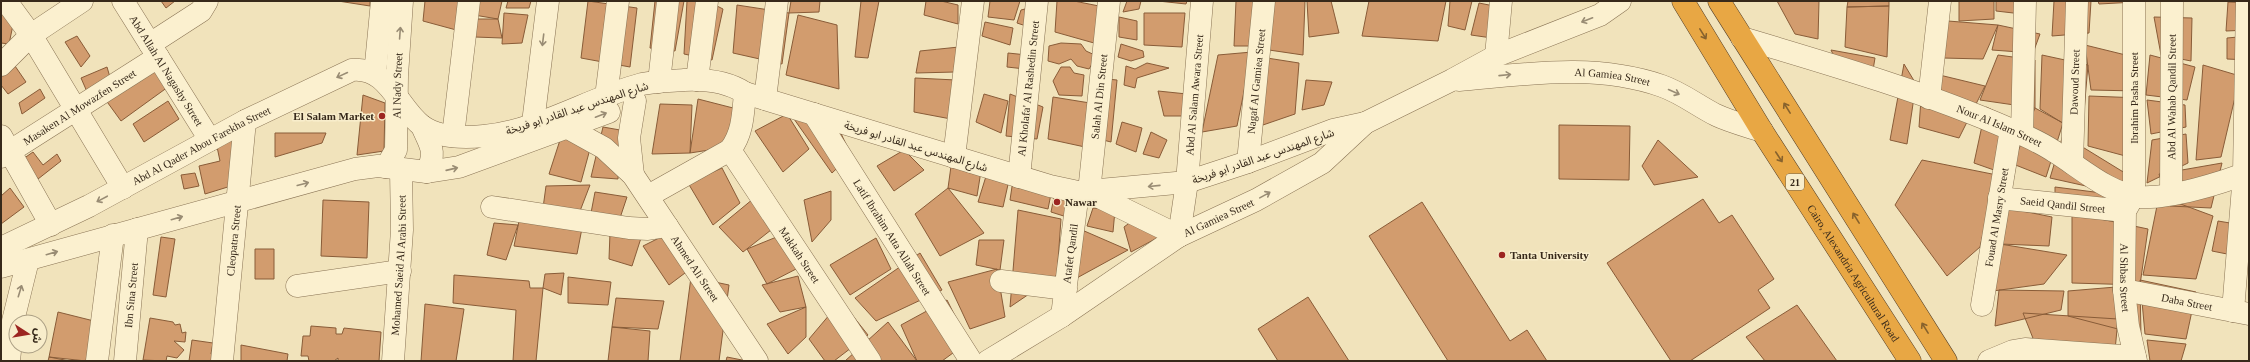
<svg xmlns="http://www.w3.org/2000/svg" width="2250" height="362" font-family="'Times New Roman','Noto Sans Arabic',serif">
  <rect width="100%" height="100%" fill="#f1e3bb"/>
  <path fill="#d29c6e" stroke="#895c38" d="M1,1H18L9,44L1,43Z
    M161,1H175L166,8Z
    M338,1H370V6Z
    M425,1H461L460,31L423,21Z
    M476,1H502L498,19L474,15Z
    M508,1H531L529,8H506Z
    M588,1L637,8L630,67L581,58Z
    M655,1H684L675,51L650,48Z
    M687,1H707L723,9L712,60L684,54Z
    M791,1H820L819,12L789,13Z
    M861,1H879L868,58L855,57Z
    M926,1H941L958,5V24L924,15Z
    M990,1H1020L1014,20L988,17Z
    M1057,1H1074L1099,6L1094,43L1055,32Z
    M1127,1H1141L1139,9L1123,12Z
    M1158,1H1187L1186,4Z
    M1236,1H1258L1255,46H1234Z
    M1274,1H1305L1303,55L1269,50Z
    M1307,1H1331L1339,33L1309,37Z
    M1369,1H1446L1438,41L1362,36Z
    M1450,1H1472L1465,30L1448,26Z
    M1777,1H1819L1818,39L1795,34Z
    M1848,1H1889V6L1847,7Z
    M1959,1H1994V19L1959,21Z
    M1996,1H2022V14L1996,11Z
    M2054,1H2091L2089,33L2052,36Z
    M2098,1H2136V2L2099,4Z
    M2228,2L2249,3V30L2226,31Z
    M1479,3L1509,9L1506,40L1471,35Z
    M737,5L789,13L782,64L733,53Z
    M1889,6L1887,57L1845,47L1847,7Z
    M1029,8V27L1017,23L1021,10Z
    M504,13L528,15L522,43L502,44Z
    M1144,13H1185L1182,47L1144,45Z
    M798,15L837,25L839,89L786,75Z
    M1119,17L1137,21V40L1119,37Z
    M2154,17L2192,18L2191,61L2161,55Z
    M471,19H498L502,38L475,37Z
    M1948,21L1998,25L1983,59L1943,58Z
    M985,22L1013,28L1010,45L982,36Z
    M1998,25L2040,34L2033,53L1992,50Z
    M77,36L90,56L81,67L65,42Z
    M2249,36V60L2227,59V38Z
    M1061,43L1081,44L1086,51L1097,56L1089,69L1077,66L1071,59L1059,64L1048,61L1049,46Z
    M1121,44L1143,51L1144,57L1131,61L1118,57Z
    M2085,45L2142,59L2137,91L2091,90Z
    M959,47L955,72L916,73L920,51Z
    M1831,50L1875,58L1871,82L1845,80Z
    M1252,52L1237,126L1202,132L1218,55Z
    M1008,53L1027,55L1025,69L1007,67Z
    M1998,55L2035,60V108L1980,100Z
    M2042,55L2088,65L2082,135L2040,109Z
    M2150,55L2195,67L2187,100L2146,95Z
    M1267,58L1299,63L1295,114L1260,126Z
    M1147,63L1169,68L1137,78L1135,88L1124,85L1126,66L1135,69Z
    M1904,64L1916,84L1907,144L1890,140Z
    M2203,65L2240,76L2221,157L2196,160Z
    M15,66L26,82L8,94L1,85V75Z
    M107,67L112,84L88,94L81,78Z
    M1061,67H1070L1074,73L1084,75L1082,96L1059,95L1053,81Z
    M157,68L168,87L121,121L105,99Z
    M1923,71L1985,86L1959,138L1919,127Z
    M915,78L956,80L951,119L914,112Z
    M1107,79L1117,80L1111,142L1099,139Z
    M1306,80L1332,82L1324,105L1302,110Z
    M40,89L45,98L22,114L19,103Z
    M1158,91L1187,94L1188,116H1164Z
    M984,94L1008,101L1001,133L976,122Z
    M1010,94L1043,107L1037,139L1006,136Z
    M363,95L385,103L384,151L357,155Z
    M2089,96L2141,98L2133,158L2088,146Z
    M1053,97L1090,103L1085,147L1048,139Z
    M698,99L737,109L722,148L690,153Z
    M2147,100L2185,105L2186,127L2151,134Z
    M168,101L179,119L144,142L133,124Z
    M660,104L692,105L690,153L652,154Z
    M1986,107L2020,123L2014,177L1974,163Z
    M2035,108L2063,123L2046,177L2013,164Z
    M787,114L809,149L783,172L755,131Z
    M794,119L838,127L851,155L832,173Z
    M1122,122L1142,128L1136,152L1116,144Z
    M1559,125L1630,126L1629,180L1559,179Z
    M603,127L620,130L618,179L591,177Z
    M1151,132L1167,140L1159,158L1143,154Z
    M275,133H326L322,143L275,157Z
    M2186,134L2188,163L2147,183L2152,140Z
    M236,135L231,186L205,194L199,166L220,161L216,142Z
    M2063,135L2138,181L2086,186L2050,178Z
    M561,137L590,149L581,182L549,174Z
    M1658,140L1698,177L1654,185L1642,166Z
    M904,150L924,170L894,191L877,166Z
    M33,152L43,165L57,154L61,161L38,179L23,159Z
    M952,159L981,171L977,196L948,188Z
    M1922,160L1997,175L1980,247L1947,276L1895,205Z
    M2222,163L2211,208L2170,206L2159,174Z
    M722,168L740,203L713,225L688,183Z
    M195,173L199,186L184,189L181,175Z
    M987,173L1009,180L1003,207L978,202Z
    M1013,180L1052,189L1048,209L1010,200Z
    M590,185L580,211L543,208L546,186Z
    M2055,187L2110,194L2115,216L2055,214Z
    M10,188L24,207L1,224V196Z
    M948,188L984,233L940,256L915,214Z
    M831,191V220L812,242L804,200Z
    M595,192L627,197L620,218L591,213Z
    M1055,192L1075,196L1070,218L1051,212Z
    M2159,196L2213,216L2196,279L2143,275Z
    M753,199L771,230L743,252L719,227Z
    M1703,199L1719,223L1732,215L1774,279L1758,290L1770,308L1690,361H1671L1607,263Z
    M323,200L369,202L367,258L321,256Z
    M1422,202L1510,341L1527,330L1547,361H1448L1369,236Z
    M2003,207L2052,217L2049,246L2000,244Z
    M1093,208L1115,210L1113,232L1087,226Z
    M1018,210L1061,219L1057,275L1010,307Z
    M2072,213L2148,229L2140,285L2072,283Z
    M520,216L583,223L577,254L514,246Z
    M1132,221L1150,225L1157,238L1131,252L1124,227Z
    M2218,221L2248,226L2242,257L2212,251Z
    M494,223L518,225L506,260L487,255Z
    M1082,230L1128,250L1075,279Z
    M610,233L641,238L632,266L609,259Z
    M665,235L689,270L669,285L643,246Z
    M779,236L800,267L767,284L747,249Z
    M161,237L175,239L166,297L153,295Z
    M876,238L891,269L850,295L830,265Z
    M979,240H1004L1000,270L976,265Z
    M2000,244L2067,255L2044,284L1993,291Z
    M255,249H274V279H255Z
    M920,253L942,290L876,321L855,298Z
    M997,269L1005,317L970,329L948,282Z
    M564,273L561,295L543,288L545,274Z
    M454,275L529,281L530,288H543L536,361H513L516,310L453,303Z
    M798,276L806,307L780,312L762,285Z
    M568,277L611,282L608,305L568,303Z
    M691,277L729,285L719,361H680Z
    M2140,280L2196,292L2186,339L2145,334Z
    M2140,285L2141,335L2068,316V291Z
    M1999,290L2064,291L2061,310L1995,326Z
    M1308,297L1349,361H1278L1258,329Z
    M616,298L664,301L658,329L612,327Z
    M947,300L968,342L942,361H917L901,325Z
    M841,301L868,335L834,361H825L809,339Z
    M425,304L464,309L456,361H421Z
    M1797,305L1837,361H1765L1746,337Z
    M806,307V337L788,354L767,324Z
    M58,312L98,322L86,361L49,357Z
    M2023,313L2118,319L2114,361H2042Z
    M150,318L173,322L175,325L180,324L182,333L186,332L185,342L174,341L184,350L177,358L167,356L166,361L143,360Z
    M888,322L917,361H845Z
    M311,326L336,328V334H342L344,328L381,332L379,361H338V358L334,361H309L308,356H301L303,336H310Z
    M612,327L650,331L648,361H608Z
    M192,340L213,343L211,354L216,355L215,361H189Z
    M2147,340L2186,344L2181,361H2150Z
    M241,345L288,354L287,361H241Z
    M49,357L70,361H48Z
    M727,357L747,361H726Z"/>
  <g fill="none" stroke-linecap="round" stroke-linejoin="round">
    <defs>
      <g id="minor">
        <path d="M6,1L31,35L123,188"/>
        <path id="s1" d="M123,1L210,140"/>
        <path id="s2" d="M2134,1V195L2125,211L2124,290L2128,326L2136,361"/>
        <path id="s3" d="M1742,38C1833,65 1925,92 2012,130C2026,136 2042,143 2055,152C2081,168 2109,194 2140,197C2169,199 2222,183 2249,172"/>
        <path d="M150,44L201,11L207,1"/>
        <path d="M1496,56L1501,1"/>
        <path d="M1,65L31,35L82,1"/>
        <path d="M375,74L382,1"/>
        <path d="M697,80L707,1"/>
        <path id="s4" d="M1459,80C1527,74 1596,63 1662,86C1682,93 1698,106 1716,115C1731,122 1747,126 1762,131"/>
        <path d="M659,82L668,1"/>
        <path d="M606,97L618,1"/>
        <path d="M1929,98L1940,1"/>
        <path d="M765,99L777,1"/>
        <path id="s5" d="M814,114L971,361"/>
        <path d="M533,123L548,1"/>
        <path d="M422,126C430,146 437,150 427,172"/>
        <path id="s6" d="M568,128L604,148L633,175L757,361"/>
        <path d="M2022,134L2025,1"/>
        <path d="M1,136L51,225"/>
        <path d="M453,136L469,1"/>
        <path id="s7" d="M730,150L870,361"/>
        <path id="s8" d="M1,157L158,57"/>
        <path d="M954,157L973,1"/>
        <path id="s9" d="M1248,162L1264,1"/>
        <path id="s10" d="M2072,163L2077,1"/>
        <path id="s11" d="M386,167L396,150L397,76L402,1"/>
        <path d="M633,175L629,138L635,101"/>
        <path id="s12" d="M1019,177L1037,1"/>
        <path id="s13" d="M1089,192L1109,1"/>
        <path d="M1089,192L1179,236"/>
        <path id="s14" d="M2171,194L2172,1"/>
        <path d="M648,196L730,150C743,133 743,114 745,93"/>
        <path id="s15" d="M1999,198L2125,211"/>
        <path d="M492,207L629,228L648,229L667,226"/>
        <path id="s16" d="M1179,236L1187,182L1202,1"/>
        <path id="s17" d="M1,248L89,206L245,121L352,70C388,66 398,108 422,126C439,138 464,138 484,136C539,131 589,98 642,84C656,81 671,81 684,80C706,79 727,81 745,93L1050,186L1078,192L1187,182L1248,162L1333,130L1365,123"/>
        <path d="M1,267L355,169L378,166L427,172L459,167L609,112"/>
        <path d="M1001,281L1066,289"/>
        <path d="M297,286L400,271"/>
        <path id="s18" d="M2124,290L2249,314"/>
        <path id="s19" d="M1982,305L2011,129"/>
        <path d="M2233,311L2244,174L2247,1"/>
        <path id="s20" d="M1062,316L1078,192"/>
        <path d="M9,361L13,321L28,260"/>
        <path d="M97,361L113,235"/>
        <path id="s21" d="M125,361L137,229"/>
        <path id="s22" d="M222,361L245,121"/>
        <path id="s23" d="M393,361L402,230L401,170"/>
        <path id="s24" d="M988,361L1062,316L1179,236L1256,200L1322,163L1365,123L1452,80L1496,56L1600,15L1620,1"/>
        <path d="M1989,361L2013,351L2025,349L2135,357"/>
      </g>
      <g id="highway">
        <path id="s25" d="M1683,1L1762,131L1910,361"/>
        <path d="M1719,1L1946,361"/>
      </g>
    </defs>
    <use href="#minor" stroke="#897354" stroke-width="23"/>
    <use href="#highway" stroke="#564029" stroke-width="23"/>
    <use href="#minor" stroke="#fbf0cf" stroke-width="22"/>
    <use href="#highway" stroke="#e8a744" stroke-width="22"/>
  </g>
  <defs><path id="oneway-shaft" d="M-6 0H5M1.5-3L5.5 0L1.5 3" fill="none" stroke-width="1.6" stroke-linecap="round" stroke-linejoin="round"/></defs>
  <g stroke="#998c74">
    <use href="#oneway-shaft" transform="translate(1587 20) rotate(159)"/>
    <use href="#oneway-shaft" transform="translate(400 33) rotate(-86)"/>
    <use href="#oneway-shaft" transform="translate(543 40) rotate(97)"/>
    <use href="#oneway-shaft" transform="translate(342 75) rotate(155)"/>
    <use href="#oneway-shaft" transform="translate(1505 75) rotate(-6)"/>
    <use href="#oneway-shaft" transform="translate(1674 92) rotate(24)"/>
    <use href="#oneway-shaft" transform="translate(601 115) rotate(-21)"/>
    <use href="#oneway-shaft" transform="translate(452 169) rotate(-13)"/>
    <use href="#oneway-shaft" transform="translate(303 184) rotate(-15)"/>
    <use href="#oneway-shaft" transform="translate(1154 186) rotate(174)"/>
    <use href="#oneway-shaft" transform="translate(1265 195) rotate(-29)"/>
    <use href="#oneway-shaft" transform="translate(102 199) rotate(152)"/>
    <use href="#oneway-shaft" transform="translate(177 218) rotate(-16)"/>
    <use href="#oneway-shaft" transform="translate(52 253) rotate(-16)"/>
    <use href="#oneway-shaft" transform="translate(20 291) rotate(-73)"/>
  </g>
  <g stroke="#87622d">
    <use href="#oneway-shaft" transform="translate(1703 34) rotate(58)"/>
    <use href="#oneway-shaft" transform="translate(1787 108) rotate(-122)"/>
    <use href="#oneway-shaft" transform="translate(1779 157) rotate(57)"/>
    <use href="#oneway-shaft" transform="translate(1856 218) rotate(-122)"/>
    <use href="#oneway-shaft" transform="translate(1925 328) rotate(-122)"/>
  </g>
  <g fill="#9c2520" stroke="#f8edcb" stroke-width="1.5">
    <circle cx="382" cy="116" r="4"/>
    <circle cx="1057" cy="202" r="4"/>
    <circle cx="1502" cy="255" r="4"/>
  </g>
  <g text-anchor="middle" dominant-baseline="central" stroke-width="3" stroke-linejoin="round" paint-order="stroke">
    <rect fill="#f8edcb" stroke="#71644f" stroke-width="1" x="1786" y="174" width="18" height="16" rx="3"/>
    <g font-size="10" font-weight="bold" fill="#37291a">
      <text x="1795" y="182">21</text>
    </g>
    <g font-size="11" fill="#37291a" stroke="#f8edcb">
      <text stroke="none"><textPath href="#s1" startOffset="82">Abd Allah Al Nagashy Street</textPath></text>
      <text stroke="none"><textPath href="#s4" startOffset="154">Al Gamiea Street</textPath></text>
      <text stroke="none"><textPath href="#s9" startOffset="81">Nagaf Al Gamiea Street</textPath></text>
      <text stroke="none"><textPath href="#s10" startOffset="81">Dawoud Street</textPath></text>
      <text stroke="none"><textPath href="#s11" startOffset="84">Al Nady Street</textPath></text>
      <text stroke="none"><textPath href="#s12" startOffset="89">Al Kholafa' Al Rashedin Street</textPath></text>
      <text stroke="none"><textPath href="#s16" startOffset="142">Abd Al Salam Awara Street</textPath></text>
      <text stroke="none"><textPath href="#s13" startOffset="96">Salah Al Din Street</textPath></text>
      <text stroke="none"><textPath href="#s14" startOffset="97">Abd Al Wahab Qandil Street</textPath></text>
      <text transform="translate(2134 98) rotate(-90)">Ibrahim Pasha Street</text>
      <text stroke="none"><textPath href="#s8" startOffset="93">Masaken Al Mowazfen Street</textPath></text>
      <text transform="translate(577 108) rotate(-18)">شارع المهندس عبد القادر ابو فريخة</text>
      <text stroke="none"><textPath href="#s3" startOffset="272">Nour Al Islam Street</textPath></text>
      <text stroke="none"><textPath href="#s17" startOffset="225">Abd Al Qader Abou Farekha Street</textPath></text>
      <text transform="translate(916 146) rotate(17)">شارع المهندس عبد القادر ابو فريخة</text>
      <text transform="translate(1263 156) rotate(-19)">شارع المهندس عبد القادر ابو فريخة</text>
      <text stroke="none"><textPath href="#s15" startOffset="64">Saeid Qandil Street</textPath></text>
      <text stroke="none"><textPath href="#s24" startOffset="272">Al Gamiea Street</textPath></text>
      <text stroke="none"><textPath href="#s19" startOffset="89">Fouad Al Masry Street</textPath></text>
      <text stroke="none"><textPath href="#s5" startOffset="146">Latif Ibrahim Atta Allah Street</textPath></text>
      <text stroke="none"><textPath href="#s22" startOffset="121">Cleopatra Street</textPath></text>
      <text stroke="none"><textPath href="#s20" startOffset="63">Atafet Qandil</textPath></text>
      <text stroke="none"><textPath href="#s7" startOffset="126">Makkah Street</textPath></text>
      <text stroke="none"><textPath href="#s23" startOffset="96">Mohamed Saeid Al Arabi Street</textPath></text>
      <text stroke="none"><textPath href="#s6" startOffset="193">Ahmed Ali Street</textPath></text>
      <text stroke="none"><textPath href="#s25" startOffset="321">Cairo, Alexandria Agricultural Road</textPath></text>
      <text stroke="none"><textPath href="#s2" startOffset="279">Al Shbas Street</textPath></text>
      <text stroke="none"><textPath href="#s21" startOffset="66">Ibn Sina Street</textPath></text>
      <text stroke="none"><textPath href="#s18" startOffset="64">Daba Street</textPath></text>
    </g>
    <g font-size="11" font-weight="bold" fill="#37291a" stroke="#f8edcb" text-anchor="start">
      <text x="374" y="116" text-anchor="end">El Salam Market</text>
      <text x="1065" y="202">Nawar</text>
      <text x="1510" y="255">Tanta University</text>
    </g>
  </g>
  <rect width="2250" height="362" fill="none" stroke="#37291a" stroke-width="4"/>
  <g transform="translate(28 334) rotate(102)"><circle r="19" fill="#f8edcb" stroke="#ab9f84"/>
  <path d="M0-3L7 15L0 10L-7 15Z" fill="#9c2520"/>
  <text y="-6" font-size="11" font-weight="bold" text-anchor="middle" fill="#37291a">ش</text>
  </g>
</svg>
